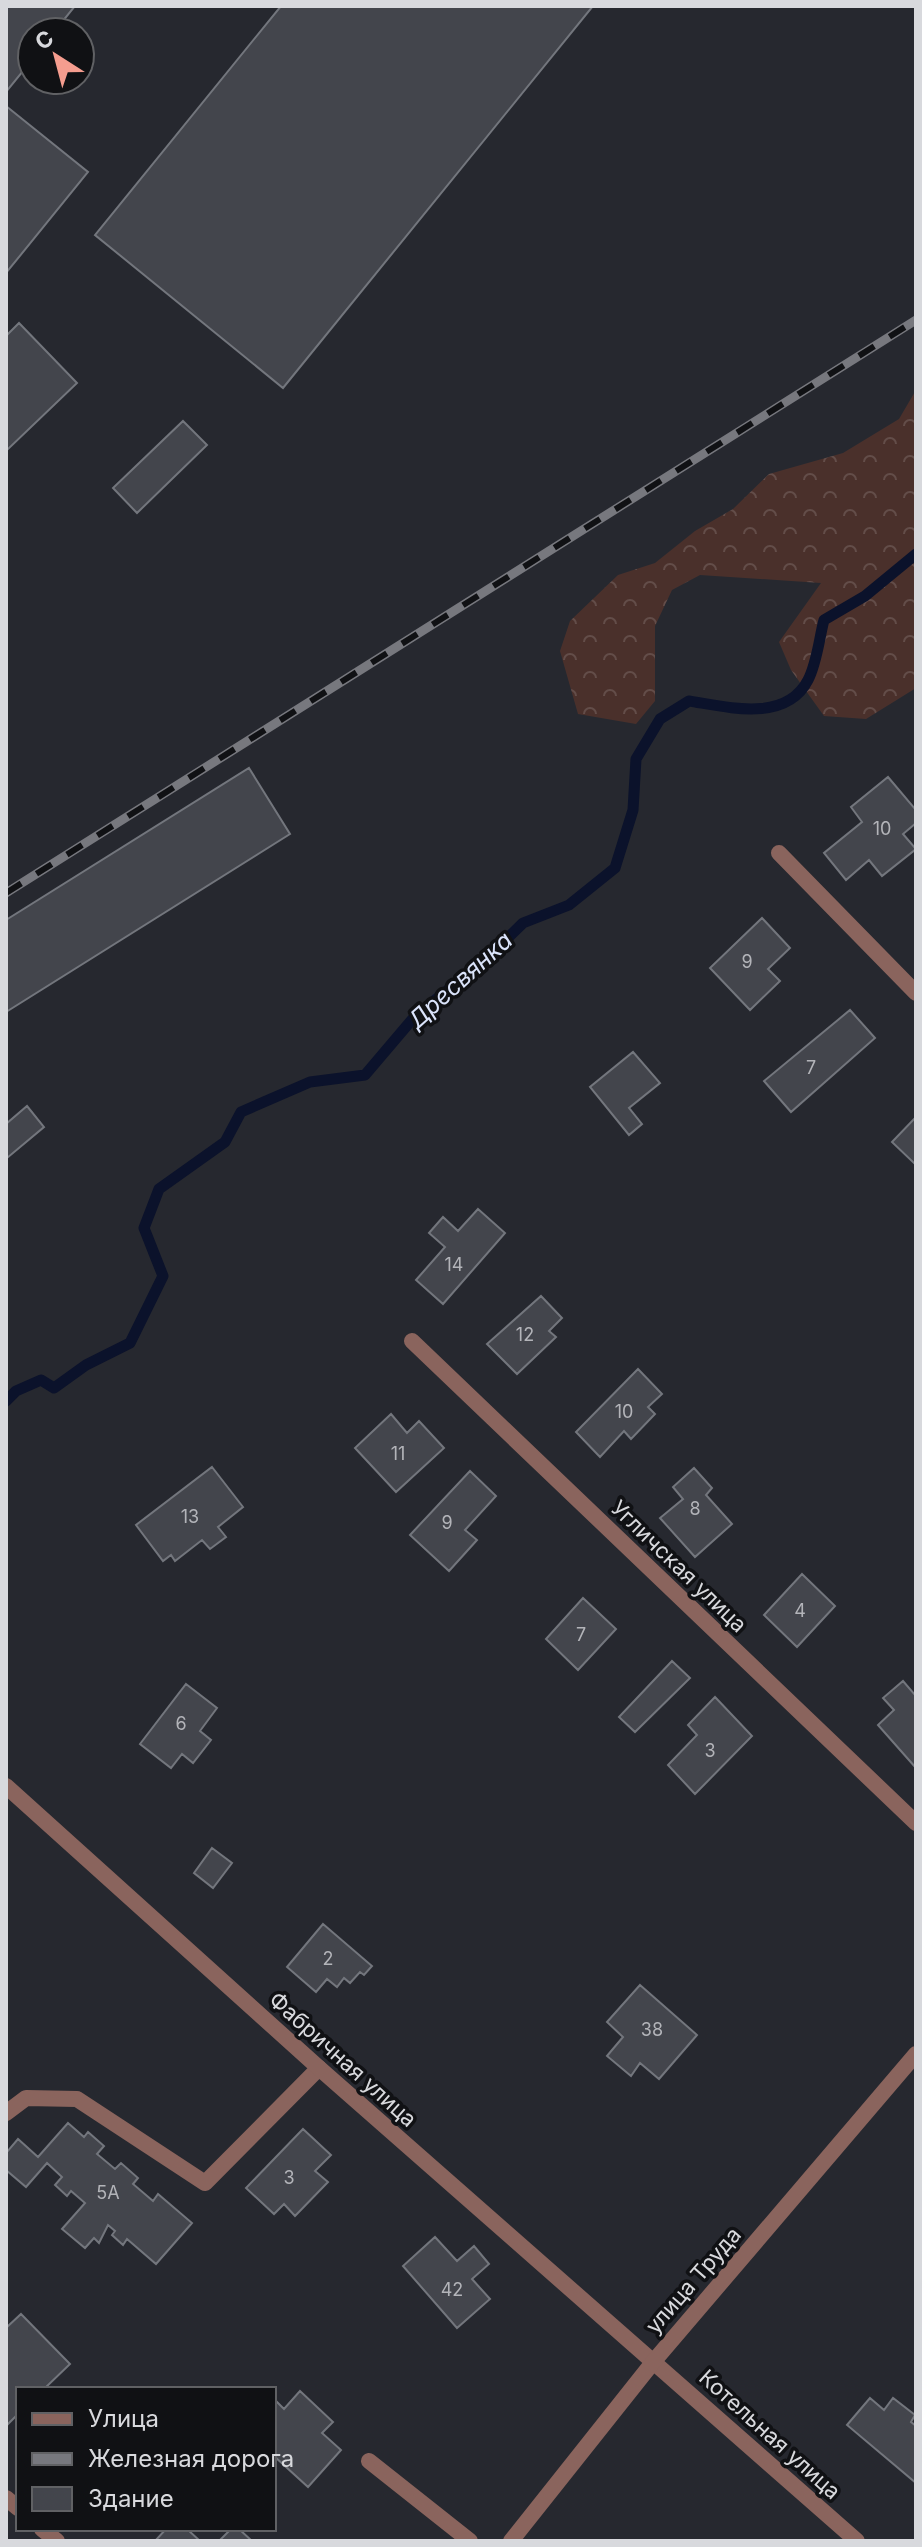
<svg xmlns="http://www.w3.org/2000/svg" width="922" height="2547" font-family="Inter,sans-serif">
  <defs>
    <pattern id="forest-crowns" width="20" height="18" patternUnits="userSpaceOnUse" patternTransform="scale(2)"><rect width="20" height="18" fill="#4a302b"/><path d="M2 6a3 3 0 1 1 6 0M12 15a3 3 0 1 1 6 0" fill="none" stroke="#634d49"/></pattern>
  </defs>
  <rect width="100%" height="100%" fill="#26282f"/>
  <path fill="url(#forest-crowns)" d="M916,390V688L866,719L824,716L791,670L779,642L821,583L700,575L672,590L655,626V701L636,724L578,714L560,651L570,621L618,575L655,563L695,531L733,509L769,474L843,453L899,419Z"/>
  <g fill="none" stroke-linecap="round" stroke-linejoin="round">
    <path stroke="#0b122b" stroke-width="11" d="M6,1401L16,1391L41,1380L54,1388L86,1365L130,1343L163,1276L144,1228L159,1189L225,1142L241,1112L310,1082L365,1075L416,1015L481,964L523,923L569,905L615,868L633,810L636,759L660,719L689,701C727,707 786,723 808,680C817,663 819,639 824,620L865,596L916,554"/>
  </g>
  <path fill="#43454c" stroke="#73767d" stroke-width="2" d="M6,6H75L54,32H32V60L6,92Z
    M281,6H593L283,388L95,235Z
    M6,106L88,172L6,273Z
    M19,323L77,383L6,451V336Z
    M183,421L207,445L137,513L113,488Z
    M249,768L290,834L6,1012V920Z
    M888,777L916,810V823L903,834L916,849L882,876L869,860L846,880L824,853L862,822L851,807Z
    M762,918L790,948L768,969L780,981L750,1010L710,968Z
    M850,1010L875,1038L791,1112L764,1081Z
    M633,1052L660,1083L629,1108L642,1124L629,1135L590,1087Z
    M27,1106L44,1127L7,1158L6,1124Z
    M916,1117V1165L892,1142Z
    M478,1209L505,1233L443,1304L416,1280L445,1247L429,1233L443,1217L458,1231Z
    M541,1296L562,1318L549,1331L556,1337L517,1374L487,1344Z
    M638,1369L662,1394L648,1407L655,1414L631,1439L624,1431L600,1457L576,1432Z
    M391,1414L407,1433L419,1421L444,1448L396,1492L355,1448Z
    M212,1467L243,1507L218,1527L226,1537L210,1549L202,1540L175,1561L171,1555L163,1561L136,1525Z
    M694,1468L712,1488L706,1495L732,1524L695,1557L660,1518L683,1499L673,1487Z
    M470,1471L496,1496L465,1530L477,1540L449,1571L410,1535Z
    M802,1574L835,1606L797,1647L764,1615Z
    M583,1598L616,1629L578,1670L546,1639Z
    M672,1661L690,1678L635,1732L619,1717Z
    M903,1681L916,1696V1768L878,1725L894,1710L883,1698Z
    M186,1684L217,1708L200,1731L211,1740L193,1763L182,1754L171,1768L140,1744Z
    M715,1697L752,1736L695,1794L668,1765L697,1735L688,1725Z
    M212,1848L232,1863L213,1888L194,1873Z
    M323,1924L372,1966L364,1975L360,1972L350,1983L344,1978L337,1987L327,1979L316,1992L287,1967Z
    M640,1985L697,2035L659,2079L640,2063L631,2076L607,2056L623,2037L607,2022Z
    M68,2123L84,2137L88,2132L104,2146L97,2154L115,2169L121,2163L138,2178L133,2184L153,2201L158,2194L192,2223L156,2264L127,2239L123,2245L112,2235L115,2231L108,2225L99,2243L94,2238L85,2248L62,2229L85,2203L71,2191L67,2196L55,2185L62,2177L47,2163L26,2187L6,2170V2153L18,2139L38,2157Z
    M303,2129L331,2155L315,2171L328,2182L295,2216L284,2204L274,2214L246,2188Z
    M435,2237L457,2261L474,2246L489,2264L472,2279L490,2299L457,2328L403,2266Z
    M21,2314L70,2364L44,2389H18V2414L6,2426V2328Z
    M300,2391L333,2422L322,2433L341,2450L308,2487L274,2456V2399L284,2409Z
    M870,2398L884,2410L893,2398L915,2415L911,2422L916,2426V2483L847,2425Z
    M166,2529H187L200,2541H155Z
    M231,2529H239L252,2541H219Z"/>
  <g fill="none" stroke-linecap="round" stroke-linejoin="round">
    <path stroke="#8a645d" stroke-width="16" d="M6,2113L26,2098L77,2099L205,2183L319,2068
      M369,2461L470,2541"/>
    <path stroke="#8a645d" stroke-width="16" d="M779,853L916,993
      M412,1341L916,1823
      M6,1786L319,2068L857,2541
      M6,2498L18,2508
      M42,2529L57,2541"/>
    <path stroke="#8a645d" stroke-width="16" d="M511,2541L654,2361L916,2054"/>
    <defs>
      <path id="rail" d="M6,893L916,320"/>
    </defs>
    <use href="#rail" stroke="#77787e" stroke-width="9"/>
    <use href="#rail" stroke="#101114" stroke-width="6" stroke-dasharray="18" stroke-linecap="butt"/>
  </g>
  <g text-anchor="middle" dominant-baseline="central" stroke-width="7" stroke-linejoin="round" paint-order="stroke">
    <g font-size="18" fill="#b3b4b9">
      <text x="882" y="828">10</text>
      <text x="747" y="961">9</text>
      <text x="811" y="1067">7</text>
      <text x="454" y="1264">14</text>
      <text x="525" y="1334">12</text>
      <text x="624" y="1411">10</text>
      <text x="398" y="1453">11</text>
      <text x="695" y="1508">8</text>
      <text x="190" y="1516">13</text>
      <text x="447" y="1522">9</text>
      <text x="800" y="1610">4</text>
      <text x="581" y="1634">7</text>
      <text x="181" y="1723">6</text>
      <text x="710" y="1750">3</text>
      <text x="328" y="1958">2</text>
      <text x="652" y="2029">38</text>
      <text x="289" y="2177">3</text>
      <text x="108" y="2192">5А</text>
      <text x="452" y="2289">42</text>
    </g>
    <g font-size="22" fill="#d8d9dd" stroke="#101114">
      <text transform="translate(679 1566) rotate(44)">Угличская улица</text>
      <text transform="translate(343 2059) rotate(42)">Фабричная улица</text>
      <text transform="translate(693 2280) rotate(-49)">улица Труда</text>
      <text transform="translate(770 2434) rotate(42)">Котельная улица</text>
    </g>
    <g font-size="24" font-style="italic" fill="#dbe4fb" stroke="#101114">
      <text transform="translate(460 980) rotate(-42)">Дресвянка</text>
    </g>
  </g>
  <rect width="922" height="2547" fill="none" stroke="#d8d9dd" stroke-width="16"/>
  <rect x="16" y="2387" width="260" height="144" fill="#101114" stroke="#606164" stroke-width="2"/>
  <rect x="32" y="2413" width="40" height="12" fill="#8a645d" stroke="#606164" stroke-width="2"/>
  <text x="88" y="2427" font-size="24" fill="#d8d9dd">Улица</text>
  <rect x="32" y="2453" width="40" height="12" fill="#77787e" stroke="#606164" stroke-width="2"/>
  <text x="88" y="2467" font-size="24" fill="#d8d9dd">Железная дорога</text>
  <rect x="32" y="2487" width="40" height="24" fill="#43454c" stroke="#606164" stroke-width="2"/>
  <text x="88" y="2507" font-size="24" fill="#d8d9dd">Здание</text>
  <g transform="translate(56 56) rotate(324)"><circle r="38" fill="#101114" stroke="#606164" stroke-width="2"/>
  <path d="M0-6L14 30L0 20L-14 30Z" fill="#f59d8f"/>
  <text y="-12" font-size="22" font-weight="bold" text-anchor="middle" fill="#d8d9dd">С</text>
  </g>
</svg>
